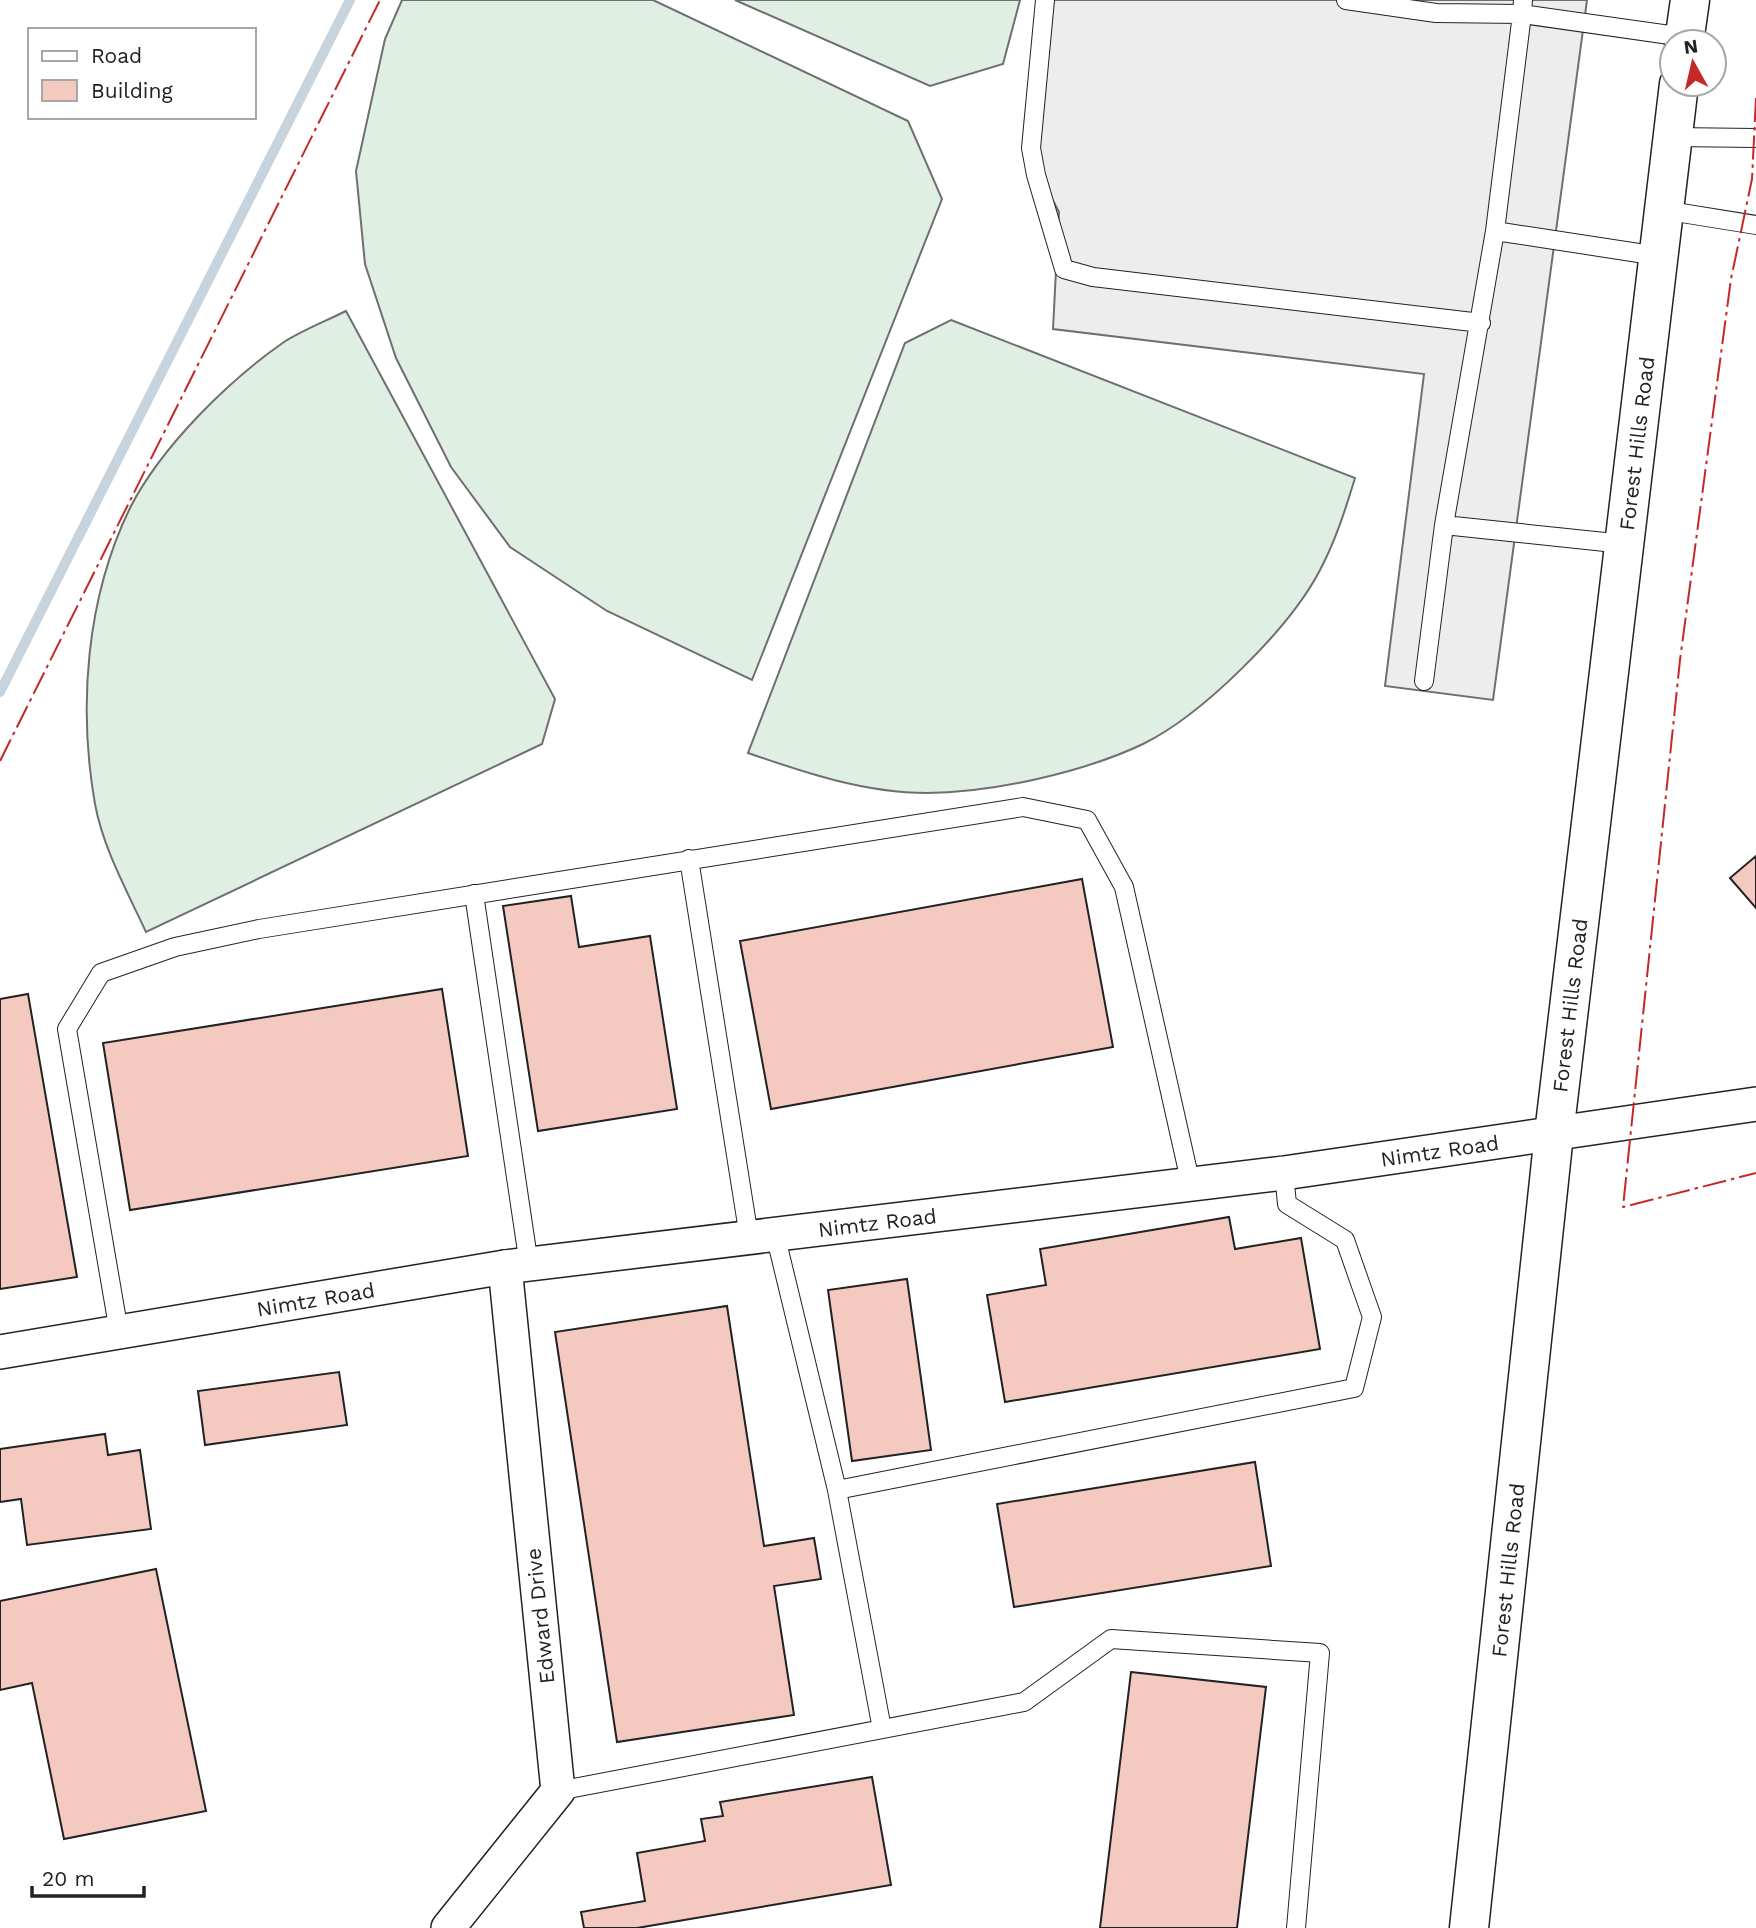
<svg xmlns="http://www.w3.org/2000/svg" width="1756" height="1928" font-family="'Work Sans',sans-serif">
  <rect width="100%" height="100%" fill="#fff"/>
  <path fill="#e0efe3" stroke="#6f6f6f" stroke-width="2" d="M402,0H653L908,121L942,199L752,680L607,611L510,547L451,467L396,358L365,264L356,171L385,39Z
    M735,0H1020L1003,64L930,86Z
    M346,311L555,699L542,744L146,932C127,891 103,848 95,804C78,707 86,598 130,508C161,447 228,381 284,342C303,330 326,321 346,311Z
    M951,320L1355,478C1345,511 1335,542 1319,572C1288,630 1202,715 1143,744C1084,772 992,793 927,793C865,793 806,773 748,753L905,343Z"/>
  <path fill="#ededed" stroke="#6f6f6f" stroke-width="2" d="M1049,0H1587L1493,700L1385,686L1424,374L1053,329L1059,212L1033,163Z"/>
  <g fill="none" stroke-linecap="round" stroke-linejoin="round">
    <path stroke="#c7d3dd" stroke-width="10" d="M0,692L350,0"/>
  </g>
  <path fill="#f3c9c0" stroke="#222" stroke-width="2" d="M1756,856V908L1730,878Z
    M1082,879L1113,1047L771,1109L740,941Z
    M571,896L579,947L650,936L677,1109L538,1131L503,906Z
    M442,989L468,1156L130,1210L103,1043Z
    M28,994L77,1277L0,1289V999Z
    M1229,1217L1235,1249L1301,1238L1320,1349L1005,1402L987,1295L1046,1285L1040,1249Z
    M907,1279L931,1450L852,1461L828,1290Z
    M727,1306L764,1546L814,1538L821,1579L774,1586L794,1715L617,1742L555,1332Z
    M339,1372L347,1425L205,1445L198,1391Z
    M105,1434L108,1455L140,1450L151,1529L27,1545L21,1499L0,1502V1449Z
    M1255,1462L1271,1566L1014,1607L997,1504Z
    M156,1569L206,1811L64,1839L32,1683L0,1690V1601Z
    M1131,1672L1266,1687L1237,1928H1100Z
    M872,1777L891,1885L637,1928H584L581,1912L645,1901L637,1853L705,1841L701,1819L723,1816L720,1802Z"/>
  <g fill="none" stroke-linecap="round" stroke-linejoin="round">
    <defs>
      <path id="service" d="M1045,0L1031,148L1036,175L1064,269L1093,277L1481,323
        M1346,0L1436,13L1522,14L1523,0
        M1672,137L1756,138
        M1663,210L1756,225
        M1495,231L1522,14L1684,37
        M1624,544L1444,525L1495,231L1658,256
        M1424,681L1444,525
        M689,859L749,1237
        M474,894L529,1265
        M775,1234L837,1490L882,1729
        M119,1332L67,1029L101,973L175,947L259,929L1023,807L1087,820L1124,887L1191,1185
        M837,1490L1354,1388L1372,1317L1345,1240L1287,1204L1284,1173
        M558,1791L1024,1702L1111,1639L1320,1653L1296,1928"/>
      <g id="minor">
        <path id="s1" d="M0,1352L505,1267L1284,1173L1756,1104"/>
        <path d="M448,1928L558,1791L505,1267"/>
      </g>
      <g id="tertiary">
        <path d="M1684,42L1690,0"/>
        <path id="s2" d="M1469,1928L1554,1134L1679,84"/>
      </g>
    </defs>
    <use href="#service" stroke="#222" stroke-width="20"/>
    <use href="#minor" stroke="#222" stroke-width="36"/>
    <use href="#tertiary" stroke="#222" stroke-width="41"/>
    <use href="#service" stroke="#fff" stroke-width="18"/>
    <use href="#minor" stroke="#fff" stroke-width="33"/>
    <use href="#tertiary" stroke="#fff" stroke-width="38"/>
    <path stroke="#c62828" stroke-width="2" stroke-dasharray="24 5 3.5 5" stroke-linecap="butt" d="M1756,98L1752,179L1731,279L1680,660L1623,1207L1756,1173
      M0,761L380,0"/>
  </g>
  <g text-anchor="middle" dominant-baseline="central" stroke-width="5" stroke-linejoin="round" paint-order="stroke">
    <g font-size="21" fill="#222" stroke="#fff">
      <text stroke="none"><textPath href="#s2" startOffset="1494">Forest Hills Road</textPath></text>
      <text stroke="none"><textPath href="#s2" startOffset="928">Forest Hills Road</textPath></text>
      <text stroke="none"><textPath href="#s1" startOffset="1454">Nimtz Road</textPath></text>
      <text stroke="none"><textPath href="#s1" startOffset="887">Nimtz Road</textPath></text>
      <text stroke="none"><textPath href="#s1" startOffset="320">Nimtz Road</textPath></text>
      <text stroke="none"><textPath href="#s2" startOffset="360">Forest Hills Road</textPath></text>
      <text transform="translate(540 1616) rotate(-96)">Edward Drive</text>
    </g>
  </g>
  <rect x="28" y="28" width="228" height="91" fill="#ffffff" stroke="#a7a7a7" stroke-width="2"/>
  <rect x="42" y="51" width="35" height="10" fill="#ffffff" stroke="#a7a7a7" stroke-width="2"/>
  <text x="91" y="63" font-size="21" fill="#222222">Road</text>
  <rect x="42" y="80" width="35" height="21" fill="#f3c9c0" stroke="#a7a7a7" stroke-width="2"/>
  <text x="91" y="98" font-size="21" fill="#222222">Building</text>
  <g transform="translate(1693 63) rotate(352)"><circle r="33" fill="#ffffff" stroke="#a7a7a7" stroke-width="2"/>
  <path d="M0-5L12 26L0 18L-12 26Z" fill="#c62828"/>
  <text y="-10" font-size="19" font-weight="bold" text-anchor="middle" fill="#222222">N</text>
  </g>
  <path d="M32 1886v10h112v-10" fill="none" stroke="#222222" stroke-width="3.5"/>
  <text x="42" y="1886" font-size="21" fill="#222222" stroke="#ffffff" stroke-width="5" paint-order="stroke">20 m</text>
</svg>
